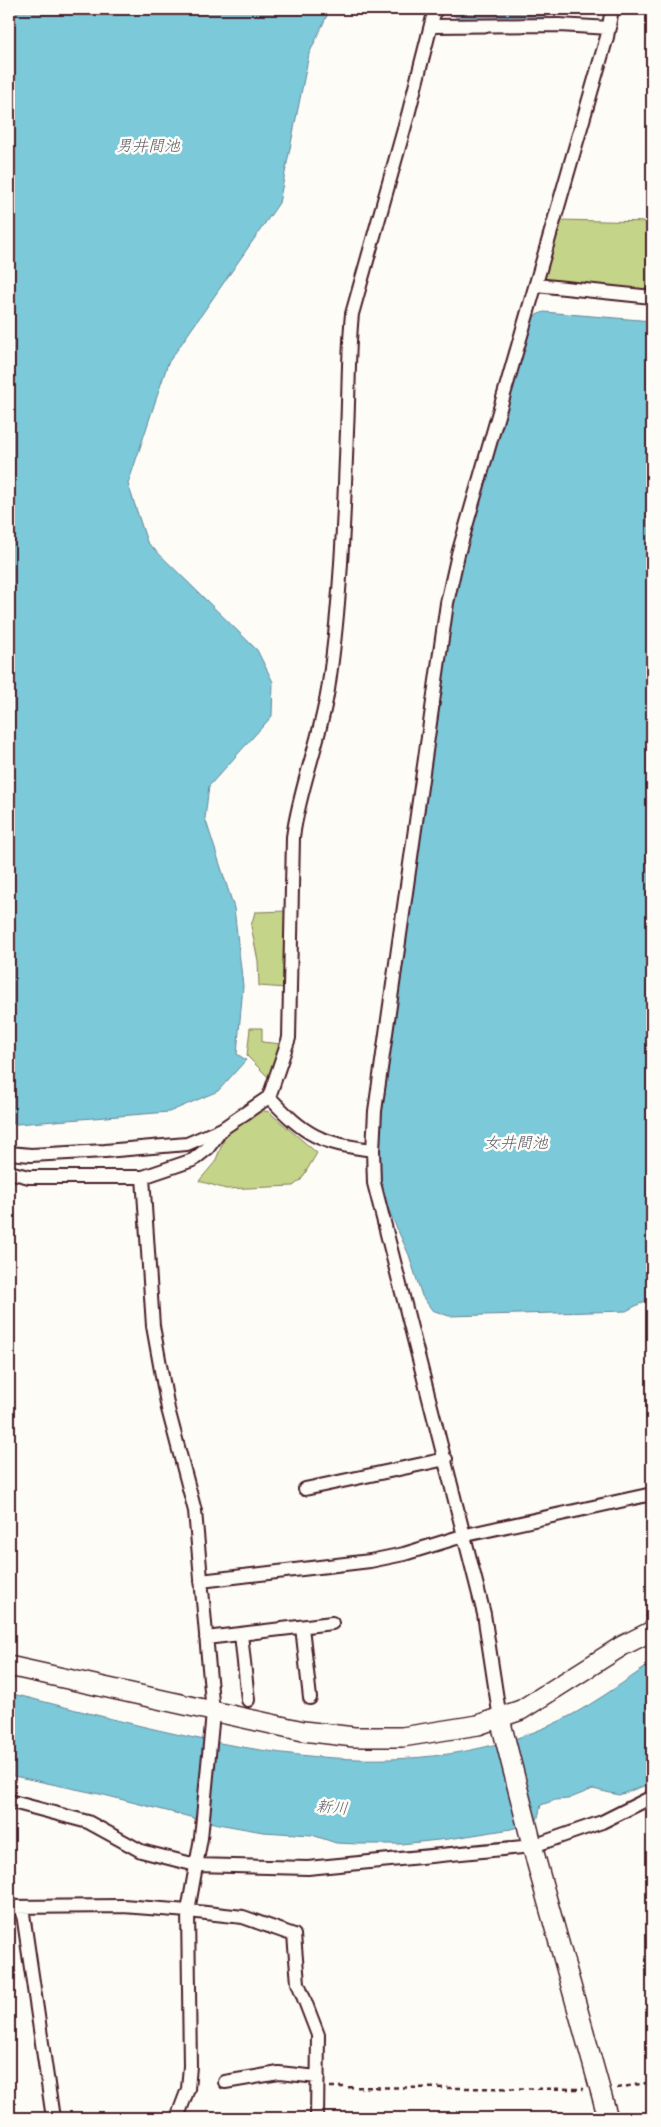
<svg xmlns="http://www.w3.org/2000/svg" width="661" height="2127" font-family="'Gochi Hand','Klee One',sans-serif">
  <rect width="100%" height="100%" fill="#fdfcf7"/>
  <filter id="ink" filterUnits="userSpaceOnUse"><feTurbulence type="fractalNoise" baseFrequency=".02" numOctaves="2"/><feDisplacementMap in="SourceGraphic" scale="10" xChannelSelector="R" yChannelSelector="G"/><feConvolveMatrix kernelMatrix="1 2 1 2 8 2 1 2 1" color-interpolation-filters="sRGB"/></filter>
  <g filter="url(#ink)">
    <path fill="#c4d488" stroke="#877a5a" d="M557,220L652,222V290L538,283Z
      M288,911L286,988L259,986L258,961L251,926L255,912Z
      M250,1028H262V1042L283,1044L274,1071L269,1078L247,1056Z
      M260,1110L269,1112L317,1153L301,1180L293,1186L226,1189L199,1181L215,1162L227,1132Z"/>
    <path fill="#7bc9da" stroke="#678594" d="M9,9H330L309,54L279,203L168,363L128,484L147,542L257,650L273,682L272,716L209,786L205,818L234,908L243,986L237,1054L246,1060L218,1091L169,1112L17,1124L9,1123Z
      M446,9H555L547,16L456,17Z
      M544,312L652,321V1294L649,1299L626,1311L449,1316L432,1310L422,1296L409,1255L381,1193L378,1143L451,608L490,460L534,316Z
      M652,1663V1783L619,1795L593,1789L568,1799L555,1800L541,1805L537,1821L511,1829L448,1839L401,1844H358L336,1843L312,1835L263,1832L218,1824L104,1795L9,1775V1693C180,1735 379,1799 549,1726C586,1710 619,1685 652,1663Z"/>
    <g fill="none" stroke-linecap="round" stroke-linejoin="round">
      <defs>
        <path id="street" d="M431,26L559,25L610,28
          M536,285L652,297
          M269,1097C306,1136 319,1143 373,1150
          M9,1153L31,1155L105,1151L187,1144L222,1129L269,1097L289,1038L293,837C300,785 322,736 329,683C341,600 344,515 347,431C349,392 348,353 352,314L408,115L435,9
          M9,1172L29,1177H143L193,1160L208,1148L222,1129
          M305,1489L446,1459
          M201,1581L370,1561L404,1554L466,1535L652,1494
          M302,1627L310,1698
          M241,1634L248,1700
          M206,1638L332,1623
          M500,1719L484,1614L374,1183L373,1150L375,1111L447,603L458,554L607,37L612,9
          M9,1801L88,1822L141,1851L196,1865L308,1868L533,1846L602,1822L652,1797
          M9,1907L123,1906L188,1911L201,1838L213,1713L195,1511L168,1409L153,1326L143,1177
          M22,1907L53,2118
          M225,2082L279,2073L318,2077
          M177,2118L188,2089L190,2066L188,1911L243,1917L294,1935L298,1983L318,2035L317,2118"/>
        <path id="secondary" d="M9,1666L303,1731L354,1737H402L478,1725L521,1710L622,1646L652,1631
          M500,1719L537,1864L608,2118"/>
      </defs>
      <use href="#street" stroke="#4a1f2b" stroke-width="16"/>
      <use href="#secondary" stroke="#4a1f2b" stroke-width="22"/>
      <path stroke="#4a1f2b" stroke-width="2.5" stroke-dasharray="5 4" stroke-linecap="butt" d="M330,2087L584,2089
        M617,2088L652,2082"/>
      <use href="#street" stroke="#fdfcf7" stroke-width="12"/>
      <use href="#secondary" stroke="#fdfcf7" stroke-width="19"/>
    </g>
  </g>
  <g text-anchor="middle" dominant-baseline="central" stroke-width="5" stroke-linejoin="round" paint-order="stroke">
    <g font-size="16" font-style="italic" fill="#5b5a68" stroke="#fdfcf7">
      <text x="148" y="148">男井間池</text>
      <text x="516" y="1145">女井間池</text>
      <text transform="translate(332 1810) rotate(5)">新川</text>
    </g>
  </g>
  <rect width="661" height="2127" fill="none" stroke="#fdfcf7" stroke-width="30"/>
  <rect x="15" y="15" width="631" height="2097" fill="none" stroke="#4a1f2b" stroke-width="2" filter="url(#ink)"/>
</svg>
